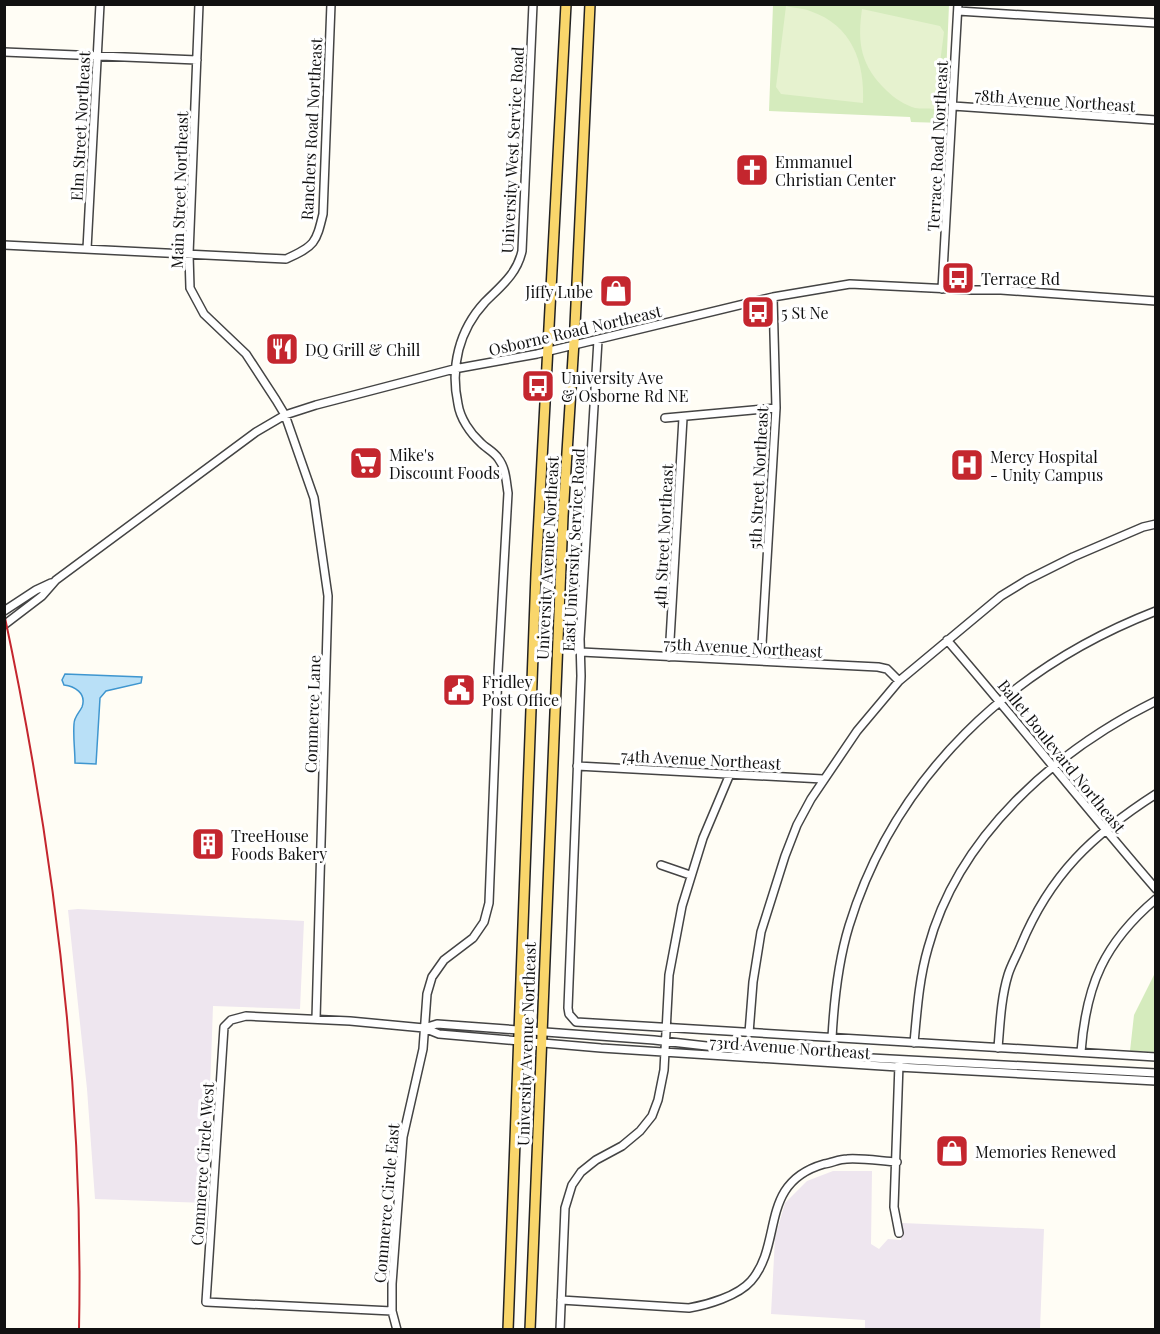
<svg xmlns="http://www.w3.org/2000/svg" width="1160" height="1334" font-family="'Playfair Display',serif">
  <rect width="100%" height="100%" fill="#fffdf5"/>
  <path fill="#eee6ef" d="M78,909L304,921L300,1009L213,1006L206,1203L95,1199L87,1089L68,910Z
    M833,1171H872L871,1244L879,1249L888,1239L901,1240L902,1223L1044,1229L1040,1329H865V1320L771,1314L775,1238L785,1203L807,1181Z"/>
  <path fill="#d5ebbd" d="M773,5H949L944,123L911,122L910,117L769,111Z
    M1155,973V1052L1130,1051L1134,1015Z"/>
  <path fill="#e6f2cf" d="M786,6C794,8 803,8 810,11C852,25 865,62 863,103L781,94L776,87Z
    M862,9L940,26L944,32L934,109C928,108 921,109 915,108C905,105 894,98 887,91C861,66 857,44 862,9Z"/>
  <path fill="#b9e0f7" stroke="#3f96cf" stroke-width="1.5" d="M65,674L142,677L141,683L106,691L100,698L96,764L75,763C75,750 73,737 74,724C74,717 79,713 82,707C87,693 74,686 64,685L62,680Z"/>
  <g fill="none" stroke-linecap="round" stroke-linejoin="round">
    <defs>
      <path id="minor" d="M199,4L189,254L190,288L204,314L246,354L276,400L285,415L314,498L328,596L316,1019
        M958,11L1156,23
        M4,52L197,60
        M953,106L1156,120
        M4,245L286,259C315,246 316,243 323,214L331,4
        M87,249L100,4
        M942,289L958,4
        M598,340L580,639L581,676L568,1008L569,1014L576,1022L1156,1057
        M665,418L776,408
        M4,611L36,590L51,583
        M4,625L42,596L56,580L256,432L285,415L316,405L454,369L537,354L773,297L850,284L972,290H1001L1156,301
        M947,640C1018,722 1085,807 1156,889
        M581,652L878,667L887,669L899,681
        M669,657L683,418
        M761,661L776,408L773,297
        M577,766L823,779
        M661,865L690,875
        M424,1028L437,1024L654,1040L759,1052L1156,1073
        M749,1033L753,982L761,932L785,856L797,825L811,799L857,731L899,681L1001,596L1027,580L1073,557L1143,527L1156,524
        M832,1038C834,1000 838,962 849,926C895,776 1011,667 1156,611
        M914,1043C917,1011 919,979 928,948C958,836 1055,751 1156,701
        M998,1048C1000,1024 1001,998 1008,975C1011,965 1017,955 1021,945C1050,875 1092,835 1156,794
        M1081,1052C1086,985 1104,943 1156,899
        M899,1064L894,1207L899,1233
        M561,1300L689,1308C707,1305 738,1296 751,1281C784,1243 758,1183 824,1164C832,1163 839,1159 847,1159C863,1158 881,1161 897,1162
        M392,1311L206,1302L224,1027L231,1020L246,1016L350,1021L424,1028L439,1034L601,1048L898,1067L1156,1081
        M397,1330L392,1311V1284L403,1137L423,1049L427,994L432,977L444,960L473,938L484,922L489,903L498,672L508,493C506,481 506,468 498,458C494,452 486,448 481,443C470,433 460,418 458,404C450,367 459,330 485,302C501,286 517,274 522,251L533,4
        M560,1330L565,1208L572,1185L581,1172L596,1160L622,1146L640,1131L652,1116L658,1100L664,1070L669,975L682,906L703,838L730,774"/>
      <path id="major" d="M508,1330L536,574L566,4
        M530,1330L563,516L575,326L590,4"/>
    </defs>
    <use href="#minor" stroke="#444" stroke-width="10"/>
    <use href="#major" stroke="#222" stroke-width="12"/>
    <use href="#minor" stroke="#fff" stroke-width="7"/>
    <use href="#major" stroke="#f9d66b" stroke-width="9"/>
    <path stroke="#c4262e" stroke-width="2" d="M4,613C54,848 84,1089 79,1330"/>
  </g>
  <defs>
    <symbol id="church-square" viewBox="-11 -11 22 22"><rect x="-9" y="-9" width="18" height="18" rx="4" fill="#c4262e" stroke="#fff"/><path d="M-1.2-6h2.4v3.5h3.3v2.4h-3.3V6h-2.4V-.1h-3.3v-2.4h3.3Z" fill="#fff"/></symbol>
    <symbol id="bus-square" viewBox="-11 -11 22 22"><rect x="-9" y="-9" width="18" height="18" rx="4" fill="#c4262e" stroke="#fff"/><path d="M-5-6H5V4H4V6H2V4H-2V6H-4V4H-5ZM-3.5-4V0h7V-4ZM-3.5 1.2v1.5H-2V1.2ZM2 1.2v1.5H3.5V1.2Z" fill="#fff"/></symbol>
    <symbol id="shop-square" viewBox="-11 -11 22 22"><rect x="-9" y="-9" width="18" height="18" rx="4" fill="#c4262e" stroke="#fff"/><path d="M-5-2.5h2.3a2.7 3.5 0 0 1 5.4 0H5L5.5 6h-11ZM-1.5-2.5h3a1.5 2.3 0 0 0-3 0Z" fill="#fff"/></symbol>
    <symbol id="restaurant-square" viewBox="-11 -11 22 22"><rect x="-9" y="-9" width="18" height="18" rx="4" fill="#c4262e" stroke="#fff"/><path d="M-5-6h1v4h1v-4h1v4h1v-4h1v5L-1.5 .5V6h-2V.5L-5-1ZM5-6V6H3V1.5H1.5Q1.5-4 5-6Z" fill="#fff"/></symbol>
    <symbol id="supermarket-square" viewBox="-11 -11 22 22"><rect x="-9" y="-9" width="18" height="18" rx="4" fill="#c4262e" stroke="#fff"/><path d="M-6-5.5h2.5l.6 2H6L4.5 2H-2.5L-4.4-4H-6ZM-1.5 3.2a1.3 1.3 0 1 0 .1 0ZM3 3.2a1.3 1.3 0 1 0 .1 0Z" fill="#fff"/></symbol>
    <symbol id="hospital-square" viewBox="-11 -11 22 22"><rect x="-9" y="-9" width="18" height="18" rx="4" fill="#c4262e" stroke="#fff"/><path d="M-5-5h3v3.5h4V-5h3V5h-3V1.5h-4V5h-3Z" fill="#fff"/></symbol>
    <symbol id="civic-square" viewBox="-11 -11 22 22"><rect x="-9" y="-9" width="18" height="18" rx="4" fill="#c4262e" stroke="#fff"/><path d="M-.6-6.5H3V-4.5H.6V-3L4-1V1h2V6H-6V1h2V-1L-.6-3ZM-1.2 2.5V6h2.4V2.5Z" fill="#fff"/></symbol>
    <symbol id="building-square" viewBox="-11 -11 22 22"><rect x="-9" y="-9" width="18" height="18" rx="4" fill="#c4262e" stroke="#fff"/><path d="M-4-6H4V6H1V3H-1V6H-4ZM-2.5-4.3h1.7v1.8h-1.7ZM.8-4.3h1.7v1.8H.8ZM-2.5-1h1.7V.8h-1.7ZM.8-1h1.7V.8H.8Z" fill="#fff"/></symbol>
  </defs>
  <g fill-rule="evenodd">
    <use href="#church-square" x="733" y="151" width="38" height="38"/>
    <use href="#bus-square" x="939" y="259" width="38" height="38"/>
    <use href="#shop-square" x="597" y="272" width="38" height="38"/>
    <use href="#bus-square" x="739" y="293" width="38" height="38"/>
    <use href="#restaurant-square" x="263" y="330" width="38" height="38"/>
    <use href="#bus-square" x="519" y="367" width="38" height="38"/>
    <use href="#supermarket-square" x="347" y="444" width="38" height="38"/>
    <use href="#hospital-square" x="948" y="446" width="38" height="38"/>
    <use href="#civic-square" x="440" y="671" width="38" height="38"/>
    <use href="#building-square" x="189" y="825" width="38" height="38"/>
    <use href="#shop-square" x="933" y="1132" width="38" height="38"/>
  </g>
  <g text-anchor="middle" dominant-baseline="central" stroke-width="6" stroke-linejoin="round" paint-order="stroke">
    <g font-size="16" fill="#111" stroke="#fff">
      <text transform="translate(1055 100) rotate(4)">78th Avenue Northeast</text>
      <text transform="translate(80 126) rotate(-87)">Elm Street Northeast</text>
      <text transform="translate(311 129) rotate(-87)">Ranchers Road Northeast</text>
      <text transform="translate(937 146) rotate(-87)">Terrace Road Northeast</text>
      <text transform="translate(512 150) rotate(-87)">University West Service Road</text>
      <text transform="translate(179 190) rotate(-88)">Main Street Northeast</text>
      <text transform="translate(575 330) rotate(-13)">Osborne Road Northeast</text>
      <text transform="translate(758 478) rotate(-87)">5th Street Northeast</text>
      <text transform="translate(663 536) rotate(-87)">4th Street Northeast</text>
      <text transform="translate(573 550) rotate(-87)">East University Service Road</text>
      <text transform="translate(547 558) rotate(-87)">University Avenue Northeast</text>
      <text transform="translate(743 647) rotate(3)">75th Avenue Northeast</text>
      <text transform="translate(312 714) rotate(-88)">Commerce Lane</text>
      <text transform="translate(1062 756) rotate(51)">Ballet Boulevard Northeast</text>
      <text transform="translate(701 759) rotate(3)">74th Avenue Northeast</text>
      <text transform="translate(526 1044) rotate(-88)">University Avenue Northeast</text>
      <text transform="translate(790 1047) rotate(4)">73rd Avenue Northeast</text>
      <text transform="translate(202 1164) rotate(-86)">Commerce Circle West</text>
      <text transform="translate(386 1203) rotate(-85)">Commerce Circle East</text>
    </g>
    <g font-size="16" fill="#111" stroke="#fff" text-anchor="start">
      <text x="775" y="161">Emmanuel<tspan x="775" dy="18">Christian Center</tspan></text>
      <text x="981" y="278">Terrace Rd</text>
      <text x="593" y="291" text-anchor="end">Jiffy Lube</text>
      <text x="781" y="312">5 St Ne</text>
      <text x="305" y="349">DQ Grill &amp; Chill</text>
      <text x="561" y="377">University Ave<tspan x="561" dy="18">&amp; Osborne Rd NE</tspan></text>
      <text x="389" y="454">Mike's<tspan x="389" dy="18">Discount Foods</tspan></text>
      <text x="990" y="456">Mercy Hospital<tspan x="990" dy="18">- Unity Campus</tspan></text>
      <text x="482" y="681">Fridley<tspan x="482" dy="18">Post Office</tspan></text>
      <text x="231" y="835">TreeHouse<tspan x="231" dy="18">Foods Bakery</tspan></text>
      <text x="975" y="1151">Memories Renewed</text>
    </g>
  </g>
  <rect width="1160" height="1334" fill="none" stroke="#111111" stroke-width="12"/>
</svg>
